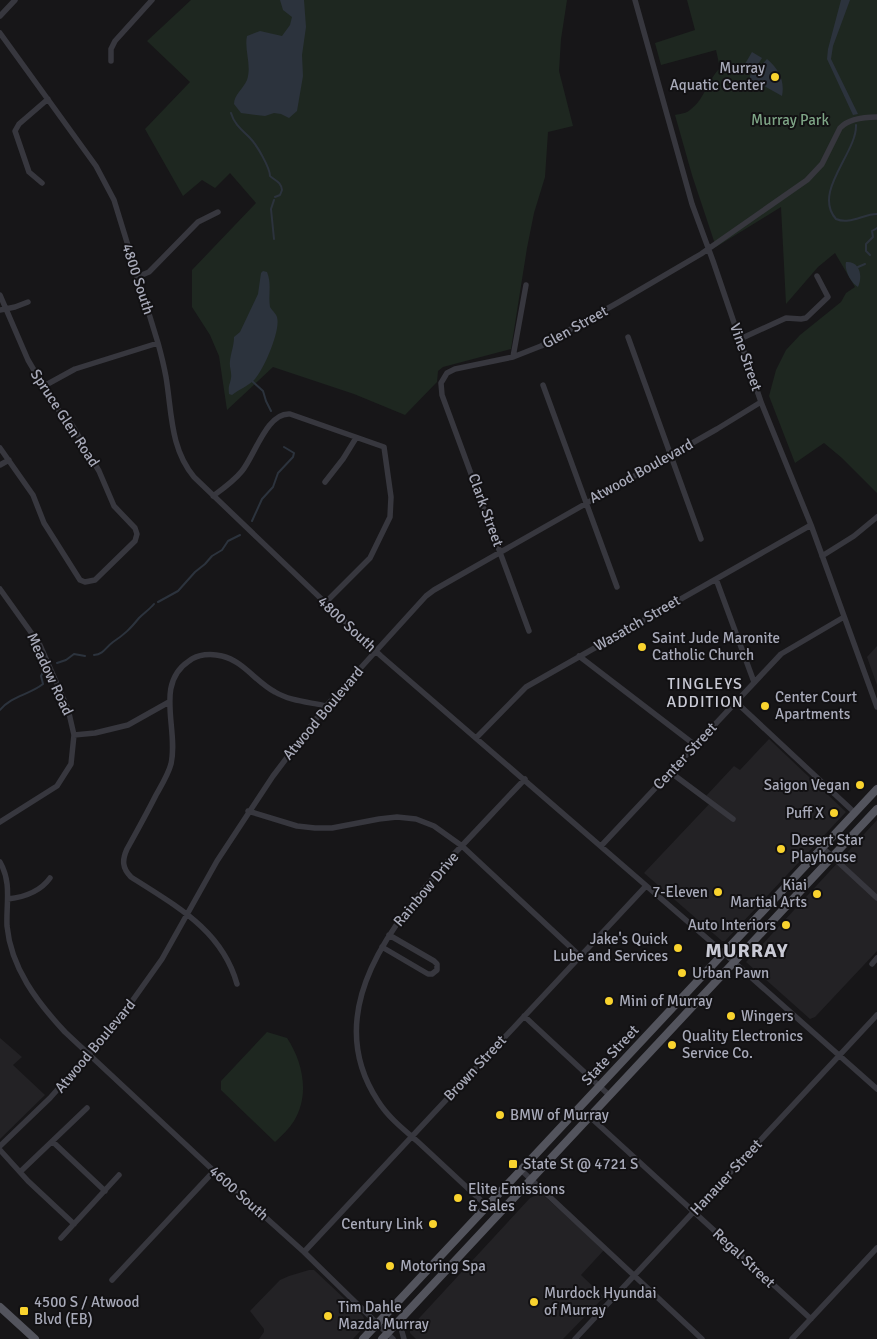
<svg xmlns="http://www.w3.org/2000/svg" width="877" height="1339" font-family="Signika,sans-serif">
  <rect width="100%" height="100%" fill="#171618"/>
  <path fill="#232225" d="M877,646V685L867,657Z
    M769,739L846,812L725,941H722L644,873L712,801L706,796L734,766L740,770Z
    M877,820V951L815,1017L810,1019L746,962Z
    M0,1038L22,1057L13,1065L45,1095L0,1139Z
    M541,1193L604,1250L581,1275L604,1297L563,1339H416L410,1333V1328L530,1198Z
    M309,1270H314L363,1316L365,1321L364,1327L353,1339H259L264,1332V1329L250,1311L280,1280L289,1276Z"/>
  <path fill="#1e2720" d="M191,0H567L561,39L559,71L573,126L548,132L545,177L534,213L527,248L511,349L443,367L438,371L437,382L405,415L354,394L273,367L227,410L219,356L210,335L192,307V270L256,203L230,173L215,188L202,180L183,196L145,129L190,82L147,41Z
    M687,0H877V493L842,458L824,443L795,463L769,396L776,370L786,350L800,335L841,302L846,293L855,287L835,253L818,267L786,304L781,207L716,247L692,175L675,115C680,114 687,113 690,110C705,99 707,81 720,68L716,50L661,65L655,43L695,30Z
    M267,1032L287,1038C303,1062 310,1095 294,1121C289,1129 282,1135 275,1142L221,1090V1081Z"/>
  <path fill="#2c333d" d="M280,0H304L306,27L302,55L303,76L297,111L289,118L281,114L274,113L265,116L241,113L234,104C234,95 243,89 247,80C252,65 244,50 247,36L260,31L282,36L290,25L292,17L283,10Z
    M841,0H850L833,46L831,59L858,114L853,115L827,59L828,49Z
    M752,52L762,58L755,69L757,70L767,59C779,69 785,81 782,96L759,83L757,84L749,79L751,74L742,69Z
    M846,262C860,261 863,276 858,287C851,283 844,270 846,262Z
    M263,271L267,272C272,284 268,295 270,307C272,310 276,314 277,317C281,330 264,369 255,379C249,386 239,389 232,395L229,394C228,385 230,385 231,378C232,372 229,367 230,361C231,352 234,346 234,337L240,332L258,294L261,273Z"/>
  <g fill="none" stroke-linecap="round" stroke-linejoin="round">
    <path stroke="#2c333d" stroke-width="2" d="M231,113C234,124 242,130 250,138C257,145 270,168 270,176C276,181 281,182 282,190L280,195L275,197
      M856,125C857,153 812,192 836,219C850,225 863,214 877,214
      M274,200L271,209L274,239
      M870,255L866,251V244L873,237L872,231L877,228
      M858,267L865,264
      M252,381L263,391L266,401L271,411
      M252,521L262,499L273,487L278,473L293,457L294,453L284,447
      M158,602L178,591L195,572L205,564L212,556L222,550L228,541L240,535
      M94,655C104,654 106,647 113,642C125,634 130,629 139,618C144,613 150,609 154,604
      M57,663L66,660L74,654L85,656
      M0,710C11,696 29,695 43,684L41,676L43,672"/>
    <path stroke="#37373e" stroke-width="5.5" d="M635,0L692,204L713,261L761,402L811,525L877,707
      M0,16L15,0
      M0,33L96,166L114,200L158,343C161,354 164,366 166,377C172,413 170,448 194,477L381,656L717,947L877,1089
      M111,61V49L115,41L152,0
      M42,183L29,172L15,131L19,124L48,99
      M137,277L149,272L198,222L218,212
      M0,295L28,360L55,406L72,425L99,471L114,506L135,528L137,534L135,541L95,580L85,582L80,580L44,523L33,495L0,448
      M0,310L15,307L28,302
      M628,337L701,539
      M740,339L786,318L801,319L806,318L828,297L817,276
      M513,357L526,285
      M543,385L617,587
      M44,386L75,369L158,343
      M0,465L9,460
      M325,482L343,459L356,438
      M213,496C224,488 234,481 242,471C255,455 267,412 290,414L384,447L391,497L390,517L370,558L325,603
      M822,556L854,536L877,517
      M716,579L754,682
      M0,589L40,645L68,709L74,735L71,764L57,786L0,822
      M529,631L442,395L441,383L447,373L455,369L513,357L541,346L619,302L701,254L807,180L822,164L840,128C849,118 865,117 877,117
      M579,656L695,745
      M736,702L855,813
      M74,735L95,733L128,725L169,702
      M476,738L526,687L811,525
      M670,772L733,819
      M248,811L297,826L315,828H332L379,819L397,817L416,819L434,826L462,846L580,956
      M601,846L781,654L844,617
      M823,848L877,898
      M0,862C12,883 6,903 7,926C11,968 37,1002 65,1032L214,1171L304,1252L393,1339
      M8,899C25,897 40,892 50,878
      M382,947L428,974H432L437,970V964L434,961L389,935
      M872,964L877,958
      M237,984C222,930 176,906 131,877C122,868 122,860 127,849C137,831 147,813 156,795C161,786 168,775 171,764C179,729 154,684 189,661C198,654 211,653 222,656C243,661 256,682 275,692C290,701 309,702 326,706
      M524,1016L609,1095
      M589,1116L811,1319
      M53,1142L105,1191
      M0,1146L50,1098L118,1021L162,959L217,861L273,776L326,706L426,596L434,590L717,429L761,402
      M0,1150L28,1181L74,1224
      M521,1170L702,1339
      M20,1172L87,1108
      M487,1206C464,1185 441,1163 417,1141C403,1129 388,1117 378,1101C318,1010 395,920 454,854C478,829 501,804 525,779
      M61,1238L119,1175
      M304,1252L646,886
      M112,1280L214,1171
      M399,1321L404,1339
      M575,1339L877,1015
      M792,1339L877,1248"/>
    <path stroke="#53545d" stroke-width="8" d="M0,1307L35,1339
      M363,1339L877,789
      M382,1339L877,809"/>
  </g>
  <g fill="#f9d32e" stroke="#121113" stroke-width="2">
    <circle cx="775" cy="77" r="5"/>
    <circle cx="642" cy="647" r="5"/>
    <circle cx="765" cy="706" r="5"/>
    <circle cx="860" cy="785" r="5"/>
    <circle cx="834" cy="813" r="5"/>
    <circle cx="781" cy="849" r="5"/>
    <circle cx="718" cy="892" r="5"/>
    <circle cx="817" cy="894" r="5"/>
    <circle cx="786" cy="925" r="5"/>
    <circle cx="678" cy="948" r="5"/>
    <circle cx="682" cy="973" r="5"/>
    <circle cx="609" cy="1001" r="5"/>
    <circle cx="731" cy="1016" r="5"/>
    <circle cx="672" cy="1045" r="5"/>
    <circle cx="500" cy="1115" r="5"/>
    <rect x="508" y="1159" width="10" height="10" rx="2.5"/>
    <circle cx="458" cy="1198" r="5"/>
    <circle cx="433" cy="1224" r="5"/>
    <circle cx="390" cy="1266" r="5"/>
    <circle cx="534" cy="1302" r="5"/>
    <rect x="19" y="1306" width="10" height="10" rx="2.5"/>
    <circle cx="328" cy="1316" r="5"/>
  </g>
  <g text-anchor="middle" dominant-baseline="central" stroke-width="4" stroke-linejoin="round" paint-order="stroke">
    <g font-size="15" fill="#a8aab9" stroke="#121113" text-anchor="start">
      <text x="765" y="68" text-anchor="end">Murray<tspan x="765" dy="17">Aquatic Center</tspan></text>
      <text x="652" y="638">Saint Jude Maronite<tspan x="652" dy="17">Catholic Church</tspan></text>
      <text x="775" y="697">Center Court<tspan x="775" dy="17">Apartments</tspan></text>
      <text x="850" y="785" text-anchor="end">Saigon Vegan</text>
      <text x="824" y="813" text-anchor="end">Puff X</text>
      <text x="791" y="840">Desert Star<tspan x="791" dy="17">Playhouse</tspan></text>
      <text x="807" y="885" text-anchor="end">Kiai<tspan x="807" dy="17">Martial Arts</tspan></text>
      <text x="708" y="892" text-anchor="end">7-Eleven</text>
      <text x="776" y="925" text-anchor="end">Auto Interiors</text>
      <text x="668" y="939" text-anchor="end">Jake's Quick<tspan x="668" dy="17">Lube and Services</tspan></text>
      <text x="692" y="973">Urban Pawn</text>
      <text x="619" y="1001">Mini of Murray</text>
      <text x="741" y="1016">Wingers</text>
      <text x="682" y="1036">Quality Electronics<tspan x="682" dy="17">Service Co.</tspan></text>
      <text x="510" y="1115">BMW of Murray</text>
      <text x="523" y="1164">State St @ 4721 S</text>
      <text x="468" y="1189">Elite Emissions<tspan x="468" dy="17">&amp; Sales</tspan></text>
      <text x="423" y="1224" text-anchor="end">Century Link</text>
      <text x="400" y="1266">Motoring Spa</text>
      <text x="544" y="1293">Murdock Hyundai<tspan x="544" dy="17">of Murray</tspan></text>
      <text x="34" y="1302">4500 S / Atwood<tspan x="34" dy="17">Blvd (EB)</tspan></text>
      <text x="338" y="1307">Tim Dahle<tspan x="338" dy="17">Mazda Murray</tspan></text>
    </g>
    <g font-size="15" fill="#7ea586" stroke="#121113">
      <text x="790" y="120">Murray Park</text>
    </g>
    <g font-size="15" fill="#a8aab9" stroke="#121113">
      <text transform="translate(138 279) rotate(72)">4800 South</text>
      <text transform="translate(575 327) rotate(-29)">Glen Street</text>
      <text transform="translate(746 357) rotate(71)">Vine Street</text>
      <text transform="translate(65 418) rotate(57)">Spruce Glen Road</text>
      <text transform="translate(641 471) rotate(-29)">Atwood Boulevard</text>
      <text transform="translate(486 510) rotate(70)">Clark Street</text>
      <text transform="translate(637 623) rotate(-30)">Wasatch Street</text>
      <text transform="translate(347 624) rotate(43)">4800 South</text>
      <text transform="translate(50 674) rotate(65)">Meadow Road</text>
      <text transform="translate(323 713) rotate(-50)">Atwood Boulevard</text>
      <text transform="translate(685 756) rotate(-47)">Center Street</text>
      <text transform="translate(426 889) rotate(-50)">Rainbow Drive</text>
      <text transform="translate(95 1046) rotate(-50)">Atwood Boulevard</text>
      <text transform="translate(610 1055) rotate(-47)">State Street</text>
      <text transform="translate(475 1068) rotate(-47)">Brown Street</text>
      <text transform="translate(726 1177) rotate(-47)">Hanauer Street</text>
      <text transform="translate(239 1193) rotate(42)">4600 South</text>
      <text transform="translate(744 1258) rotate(43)">Regal Street</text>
    </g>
    <g font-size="16" letter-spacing="1" fill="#c9cad5" stroke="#121113">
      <text x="705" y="684">TINGLEYS<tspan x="705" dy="18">ADDITION</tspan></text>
    </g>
    <g font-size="20" font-weight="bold" letter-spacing="1" fill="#c9cad5" stroke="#121113">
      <text x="747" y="950">MURRAY</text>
    </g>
  </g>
</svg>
